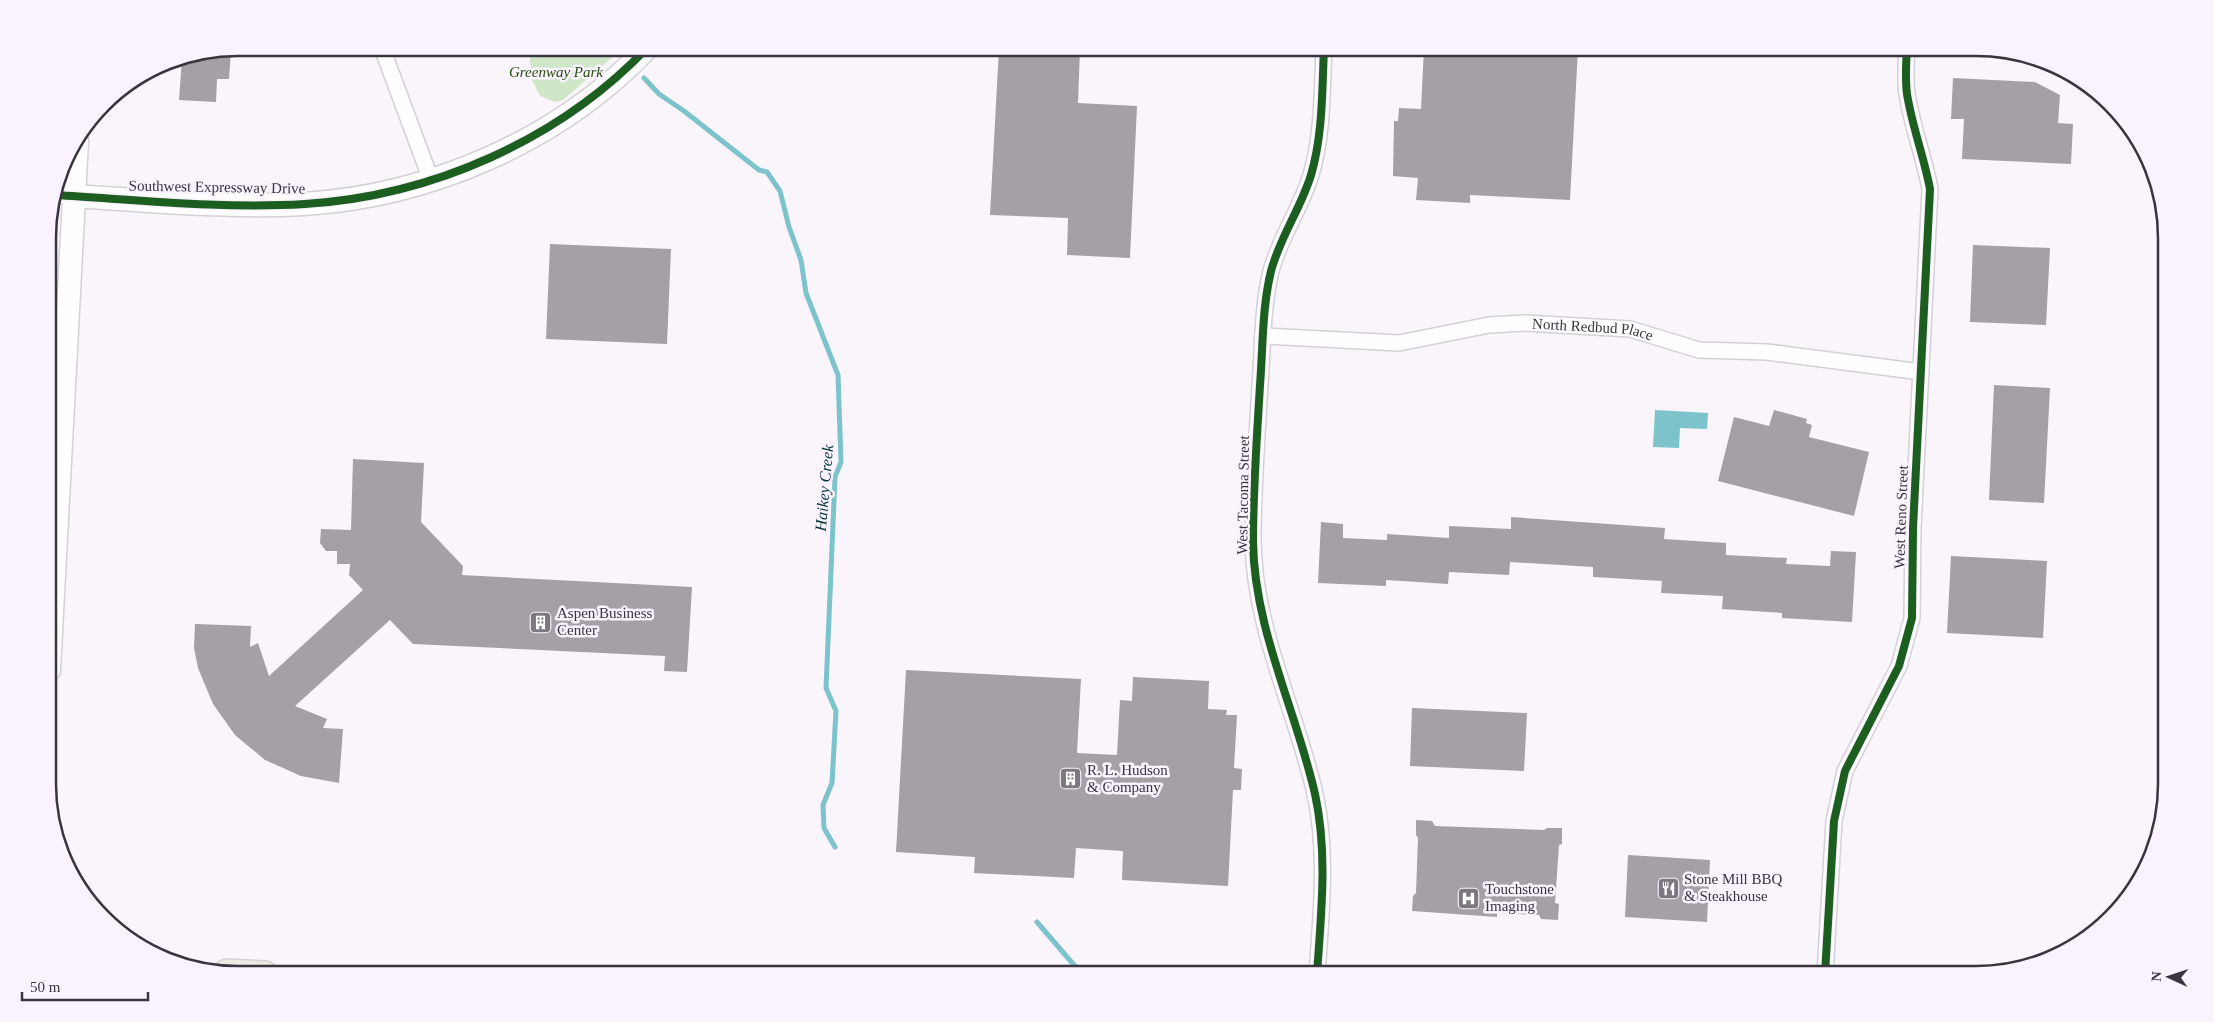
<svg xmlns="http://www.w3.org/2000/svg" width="2214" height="1022" font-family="'Times New Roman',serif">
  <rect width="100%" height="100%" fill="#f9f5fb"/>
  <path fill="#cfe6c7" d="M529,48H623L563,100L555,102L540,96L532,80Z"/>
  <path fill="#7cc3cc" d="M1655,410L1708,413L1707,429L1680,428L1679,448L1653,447Z"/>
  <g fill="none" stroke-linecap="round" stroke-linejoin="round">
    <path stroke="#7cc3cc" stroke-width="5" d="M644,78L659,94L684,111L759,170L767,172L780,191L789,227L801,260L806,293L838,375L841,462L835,477L826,688L836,711L832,783L823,805L824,828L835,847
      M1037,922L1080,972L1098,974"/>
  </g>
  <path fill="#a4a0a6" d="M999,48L1080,49L1078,103L1137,106L1130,258L1067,255L1068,218L990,215Z
    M1424,48H1578L1570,200L1470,195V203L1416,200L1418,178L1393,176L1394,121H1398L1399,108L1421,109Z
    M231,49L229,79H217L216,102L179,100L182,59Z
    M1953,78L2035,82L2060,95L2058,123L2073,124L2071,164L1962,159L1964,119H1951Z
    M550,244L671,249L667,344L546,339Z
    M1973,245L2050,248L2046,325L1970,322Z
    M1994,385L2050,388L2044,503L1989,500Z
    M1774,410L1807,419L1806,423L1812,425L1809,437L1869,452L1854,516L1718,481L1734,417L1769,426Z
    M353,459L424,463L421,522L463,566L462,575L692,587L687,672L664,671L665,656L413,644L390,620L295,706L327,719L323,728L343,729L339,783L301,776L265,760L235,735L213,704L198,668L194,648L195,624L251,626L250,647L258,643L269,676L363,590L349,575L350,564H337V551H326L320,543L321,529L351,530Z
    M1511,517L1665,528L1664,539L1726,543V555L1787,558L1786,564L1830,566L1831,551L1856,552L1852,622L1782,618V613L1722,609L1723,596L1661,593L1662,581L1593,577V567L1510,562L1509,575L1449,572L1448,584L1386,580V586L1318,583L1321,522L1343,524V538L1387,540V534L1449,538V526L1511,529Z
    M1951,556L2047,561L2043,638L1947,633Z
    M906,670L1081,679L1077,753L1117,755L1120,700L1132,701L1133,677L1209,681L1208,709L1227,710L1226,715H1237L1234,768L1242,769L1241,790H1233L1228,886L1122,880L1123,851L1076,848L1074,878L974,873L975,857L896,852Z
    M1412,708L1527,713L1524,771L1410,766Z
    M1416,820L1432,821L1435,826L1544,830L1547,828H1562V844L1559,845L1555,903L1559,904L1558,920L1541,919L1539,915L1497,913V917L1412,911L1413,896L1416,893L1418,838L1416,835Z
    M1628,855L1710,860L1707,922L1625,917Z"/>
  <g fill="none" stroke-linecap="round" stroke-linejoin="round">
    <defs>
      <g id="street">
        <path d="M382,48L431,180"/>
        <path d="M56,195L74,196"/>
        <path id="s1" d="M1263,336L1399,343L1489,325L1525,323L1630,329L1699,350L1767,352L1921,372"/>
        <path d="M1317,974C1321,915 1328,853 1315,794C1296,710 1254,629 1253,541C1253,489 1257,437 1260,385C1263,347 1262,308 1271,271C1280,237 1301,208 1311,175C1323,134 1322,90 1324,48"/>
        <path d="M1825,974L1834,821L1845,771L1899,666L1912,618L1913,528L1930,189C1924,157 1912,126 1907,94C1905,79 1906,63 1907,48"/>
      </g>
      <path id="secondary" d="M74,196C150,201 228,208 304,204C431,196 560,140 647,48
        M49,670L77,141"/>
      <path id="primary" d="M227,972L265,974"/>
    </defs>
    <use href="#street" stroke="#d5d0d7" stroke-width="18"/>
    <use href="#secondary" stroke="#d5d0d7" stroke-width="25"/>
    <use href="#primary" stroke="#d5d2d7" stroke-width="28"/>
    <use href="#street" stroke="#fefefe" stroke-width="15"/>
    <use href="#secondary" stroke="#fefefe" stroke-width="22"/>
    <use href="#primary" stroke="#ede9e3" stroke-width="25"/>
    <defs>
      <path id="cycleway" d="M56,195C139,200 222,209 305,204C432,196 559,140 647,48
        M1317,974C1321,915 1328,853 1315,794C1296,710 1254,629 1253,541C1253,489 1257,437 1260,385C1263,347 1262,308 1271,271C1280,237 1301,208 1311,175C1323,134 1322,90 1324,48
        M1825,974L1834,821L1845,771L1899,666L1912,618L1913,528L1930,189C1924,157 1912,126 1907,94C1905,79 1906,63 1907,48"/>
    </defs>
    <use href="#cycleway" stroke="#faf3fd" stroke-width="11"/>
    <use href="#cycleway" stroke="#1b5e20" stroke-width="8"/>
  </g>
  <defs>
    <symbol id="building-square" viewBox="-11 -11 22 22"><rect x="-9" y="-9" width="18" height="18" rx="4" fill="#7d7880" stroke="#faf3fd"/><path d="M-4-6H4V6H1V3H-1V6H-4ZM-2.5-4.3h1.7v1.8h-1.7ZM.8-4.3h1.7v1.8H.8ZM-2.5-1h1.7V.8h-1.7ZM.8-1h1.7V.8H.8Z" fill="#fff"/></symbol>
    <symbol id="restaurant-square" viewBox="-11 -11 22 22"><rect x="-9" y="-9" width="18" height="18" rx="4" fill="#7d7880" stroke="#faf3fd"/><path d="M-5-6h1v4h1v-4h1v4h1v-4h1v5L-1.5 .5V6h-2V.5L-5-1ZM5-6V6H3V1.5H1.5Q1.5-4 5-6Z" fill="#fff"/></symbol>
    <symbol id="hospital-square" viewBox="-11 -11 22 22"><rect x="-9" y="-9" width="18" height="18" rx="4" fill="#7d7880" stroke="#faf3fd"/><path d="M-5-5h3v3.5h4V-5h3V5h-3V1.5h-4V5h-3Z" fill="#fff"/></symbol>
  </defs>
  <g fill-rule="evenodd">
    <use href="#building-square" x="528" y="610" width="25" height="25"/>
    <use href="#building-square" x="1058" y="766" width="25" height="25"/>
    <use href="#restaurant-square" x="1656" y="876" width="25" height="25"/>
    <use href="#hospital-square" x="1456" y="886" width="25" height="25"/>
  </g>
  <g text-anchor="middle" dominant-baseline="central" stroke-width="5" stroke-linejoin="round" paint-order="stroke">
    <g font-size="15" font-style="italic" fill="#244c0e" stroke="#faf3fd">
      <text x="556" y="72">Greenway Park</text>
    </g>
    <g font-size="15" fill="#3a343e" stroke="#faf3fd">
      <text transform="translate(217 187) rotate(1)">Southwest Expressway Drive</text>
      <text stroke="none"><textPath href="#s1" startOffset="332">North Redbud Place</textPath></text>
      <text transform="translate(1243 495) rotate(-89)">West Tacoma Street</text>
      <text transform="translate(1901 517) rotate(-88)">West Reno Street</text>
    </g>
    <g font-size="15" fill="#3a343e" stroke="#faf3fd" text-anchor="start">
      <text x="557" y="613">Aspen Business<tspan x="557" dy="17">Center</tspan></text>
      <text x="1087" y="770">R. L. Hudson<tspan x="1087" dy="17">&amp; Company</tspan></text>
      <text x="1684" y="879">Stone Mill BBQ<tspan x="1684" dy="17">&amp; Steakhouse</tspan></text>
      <text x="1485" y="889">Touchstone<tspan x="1485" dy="17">Imaging</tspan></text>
    </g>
    <g font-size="16" font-style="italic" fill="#03363b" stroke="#faf3fd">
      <text transform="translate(824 488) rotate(-85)">Haikey Creek</text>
    </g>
  </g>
  <path d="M0 0H2214V1022H0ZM238 56H1976A182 182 0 0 1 2158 238V784A182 182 0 0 1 1976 966H238A182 182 0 0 1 56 784V238A182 182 0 0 1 238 56Z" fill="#faf3fd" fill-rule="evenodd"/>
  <path fill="none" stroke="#3a343e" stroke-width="2.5" d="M238 56H1976A182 182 0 0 1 2158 238V784A182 182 0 0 1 1976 966H238A182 182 0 0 1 56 784V238A182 182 0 0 1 238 56Z"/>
  <g transform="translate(2169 977) rotate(273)" stroke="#faf3fd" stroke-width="4" paint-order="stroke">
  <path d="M0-4L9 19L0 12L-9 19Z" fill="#3a343e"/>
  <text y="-8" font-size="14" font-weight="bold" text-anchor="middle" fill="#3a343e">N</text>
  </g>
  <path d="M22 992v8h126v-8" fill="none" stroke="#3a343e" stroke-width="2.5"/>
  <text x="30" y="992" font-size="15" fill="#3a343e" stroke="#faf3fd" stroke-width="4" paint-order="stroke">50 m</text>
</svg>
